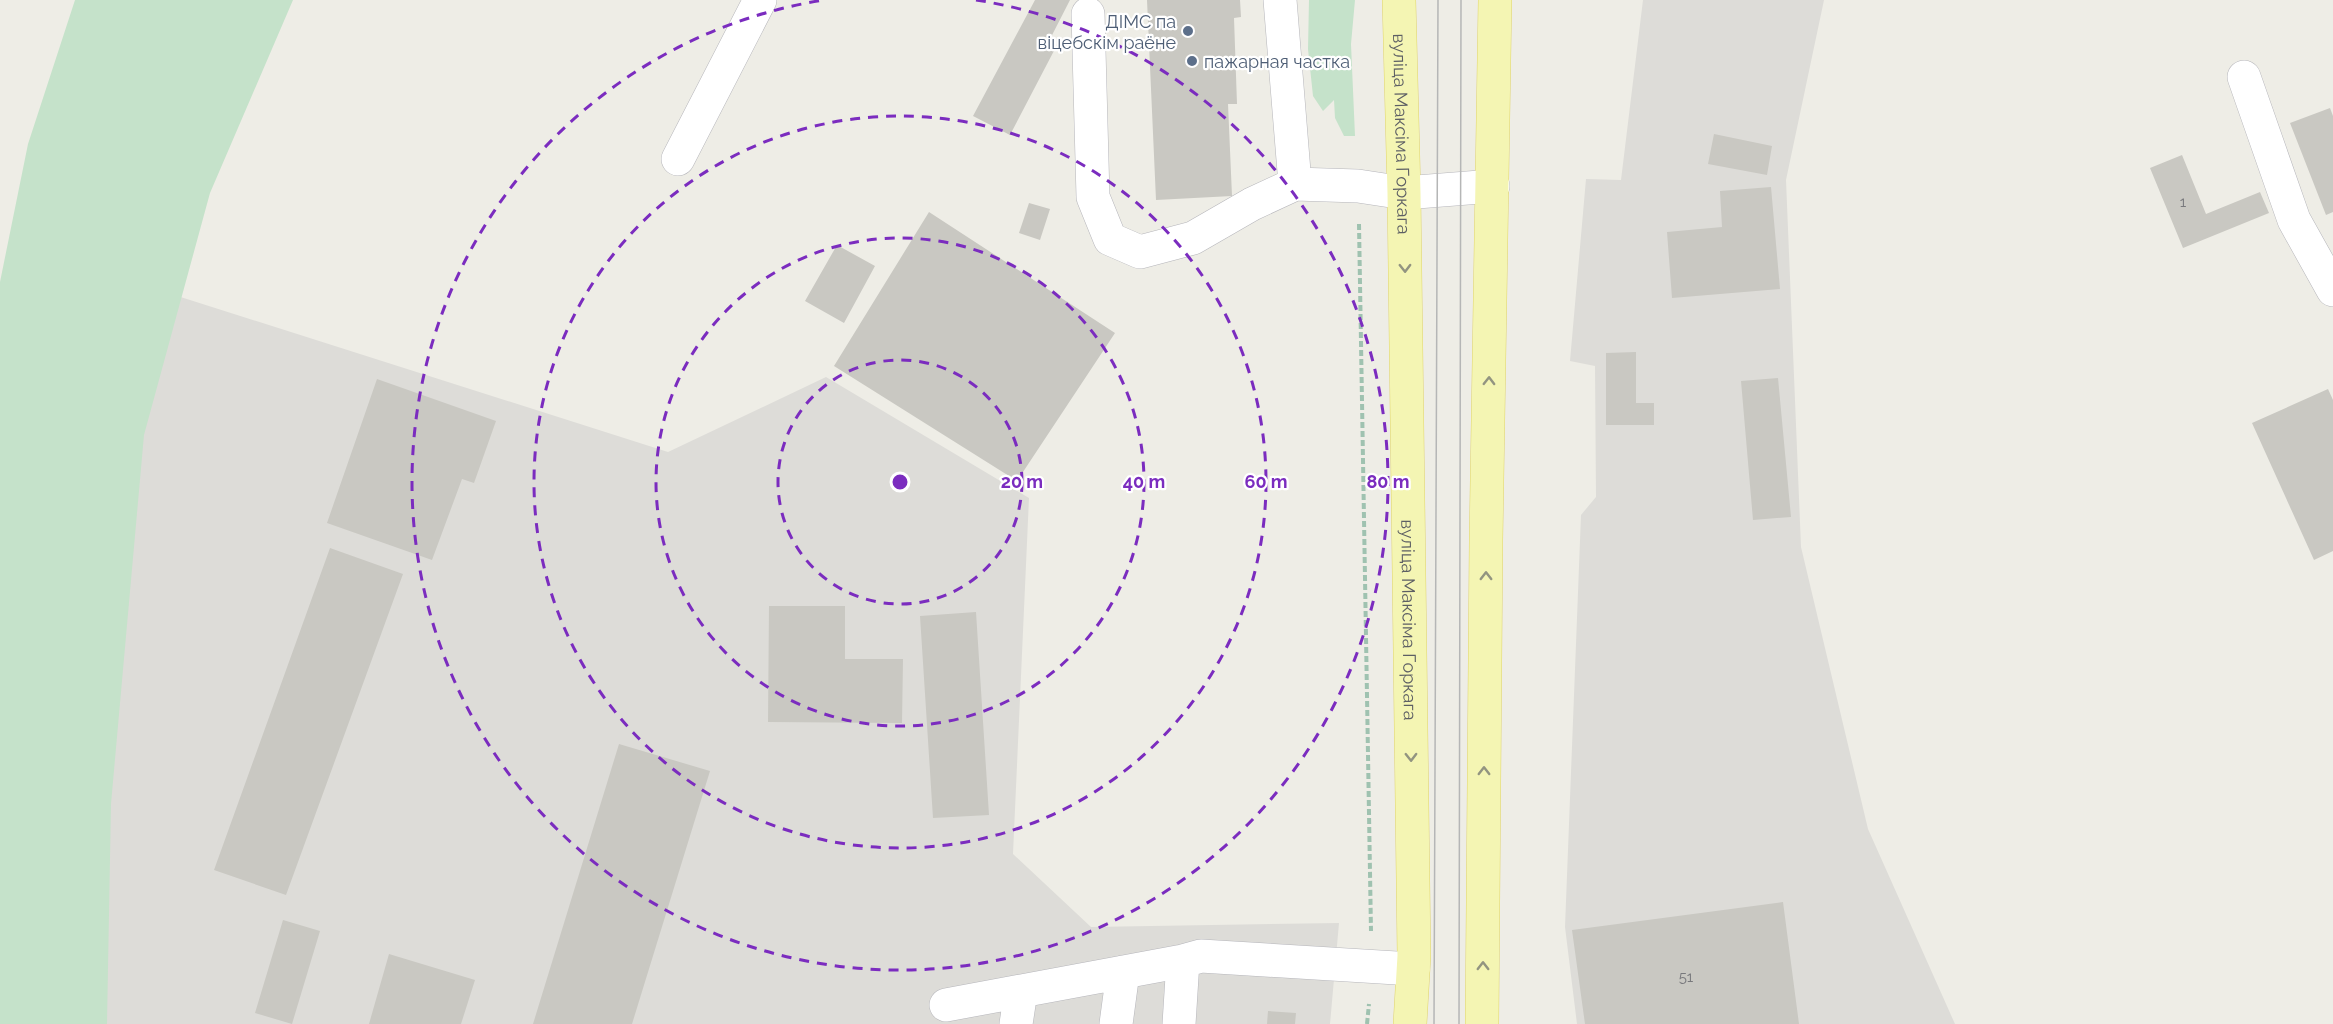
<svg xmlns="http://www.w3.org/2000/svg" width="2333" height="1024" font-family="Raleway,sans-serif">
  <rect width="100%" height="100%" fill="#eeede6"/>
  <path fill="#dddcd8" d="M1643,0H1824L1786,180L1801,547L1868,829L1955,1024H1577L1565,927L1581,515L1596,497L1595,366L1570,361L1586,179L1621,180Z
    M168,293L668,452L826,377L1029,498L1013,854L1091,927L1339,923L1330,1024H102L105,802L139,441Z"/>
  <path fill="#c5e2ca" d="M75,0H293L210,193L144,435L111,804L107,1024H0V282L28,144Z
    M1309,0H1355L1351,44L1355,136H1344L1335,118L1334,100L1323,111L1313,96L1308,49Z"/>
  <path fill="#c9c8c2" d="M1035,0H1070L1049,41L1057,45L1010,135L973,116Z
    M1147,0H1240L1241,17L1234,18L1237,104H1228L1232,196L1156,200Z
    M2330,108L2333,116V212L2326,215L2290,123Z
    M1714,134L1772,146L1767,175L1708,164Z
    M2182,155L2206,214L2260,192L2269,213L2183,248L2150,168Z
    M1771,187L1780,289L1672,298L1667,232L1722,227L1720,191Z
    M1029,203L1050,209L1040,240L1019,233Z
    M929,212L1115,333L1017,481L834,366Z
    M837,245L875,266L844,323L805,301Z
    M1636,352V403H1654V425H1606V353Z
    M1778,378L1791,517L1753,520L1741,381Z
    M377,379L496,421L474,483L462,479L432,560L327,523Z
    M2328,389L2333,400V551L2314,560L2252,423Z
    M330,548L403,574L286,895L214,870Z
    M769,606H845V659H903L902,723L768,722Z
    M976,612L989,815L933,818L920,616Z
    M619,744L710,771L632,1024H533Z
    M1783,902L1799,1024H1585L1572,930Z
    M283,920L320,931L292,1024L255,1013Z
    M389,954L475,980L461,1024H369Z
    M1268,1011L1296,1013L1295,1024H1267Z"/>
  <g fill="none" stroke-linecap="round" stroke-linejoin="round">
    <defs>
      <path id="minor" d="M1280,0L1295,184L1358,186L1404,193L1493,186
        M1088,14L1093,197L1110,239L1140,252L1193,238L1252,204L1295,184
        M2244,77L2294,220L2333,290
        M678,159L760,0
        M946,1005L1183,961
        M1016,1024L1021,991
        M1116,1024L1123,972
        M1179,1024L1183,961L1201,956L1413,969"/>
      <g id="major">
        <path id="s1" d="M1399,0L1404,193L1414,956L1410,1024"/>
        <path d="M1482,1024L1486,541L1495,0"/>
      </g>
    </defs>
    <use href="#minor" stroke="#b6b6bb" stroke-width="34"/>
    <use href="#major" stroke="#e0d46c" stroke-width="34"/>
    <path stroke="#9fc2b0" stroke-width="4" stroke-dasharray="6 3" stroke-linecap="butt" d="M1359,224L1371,931
      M1367,1024L1369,1004"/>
    <use href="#minor" stroke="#fff" stroke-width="33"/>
    <use href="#major" stroke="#f4f5b3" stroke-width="33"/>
    <path stroke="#b5b6b6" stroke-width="1.5" d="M1434,1024L1438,0
      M1459,1024L1461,0"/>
  </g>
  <defs><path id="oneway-chevron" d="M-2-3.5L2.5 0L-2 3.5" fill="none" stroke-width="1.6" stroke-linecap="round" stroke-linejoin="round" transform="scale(1.5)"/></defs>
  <g stroke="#929480">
    <use href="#oneway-chevron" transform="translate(1405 268) rotate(89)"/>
    <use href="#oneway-chevron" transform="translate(1489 381) rotate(-89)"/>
    <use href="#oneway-chevron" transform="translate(1486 576) rotate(-90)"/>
    <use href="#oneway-chevron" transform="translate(1411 757) rotate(89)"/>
    <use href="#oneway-chevron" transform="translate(1484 771) rotate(-90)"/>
    <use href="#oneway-chevron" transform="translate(1483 966) rotate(-90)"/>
  </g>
  <g fill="none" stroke="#7b2cbf" stroke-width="3" stroke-dasharray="10 8">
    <circle cx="900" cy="482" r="122"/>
    <circle cx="900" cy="482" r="244"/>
    <circle cx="900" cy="482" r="366"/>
    <path d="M976 0A488 488 0 1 1 824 0"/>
  </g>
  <g fill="#5c6f8a" stroke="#fff" stroke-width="2">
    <circle cx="1188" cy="31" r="6"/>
    <circle cx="1192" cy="61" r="6"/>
  </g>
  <g text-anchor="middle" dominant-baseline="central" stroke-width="4.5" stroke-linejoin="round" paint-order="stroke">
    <g font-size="15" fill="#78797c">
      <text x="2183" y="202">1</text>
      <text x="1686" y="977">51</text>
    </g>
    <g font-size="18" fill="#4e5e75" stroke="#fff" text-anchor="end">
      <text x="1176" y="21">ДІМС па<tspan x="1176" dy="21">віцебскім раёне</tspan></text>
      <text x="1204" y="61" text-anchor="start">пажарная частка</text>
    </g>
    <g font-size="18" fill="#5d5f64" stroke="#fff">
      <text stroke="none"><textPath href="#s1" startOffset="134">вуліца Максіма Горкага</textPath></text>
      <text stroke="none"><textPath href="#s1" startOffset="620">вуліца Максіма Горкага</textPath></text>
    </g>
  </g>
  <circle cx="900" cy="482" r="9" fill="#7b2cbf" stroke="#fff" stroke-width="3"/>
  <g font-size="18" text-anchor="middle" font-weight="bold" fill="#7b2cbf" stroke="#fff" stroke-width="4.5" stroke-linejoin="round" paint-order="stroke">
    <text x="1022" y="488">20 m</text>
    <text x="1144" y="488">40 m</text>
    <text x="1266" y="488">60 m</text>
    <text x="1388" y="488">80 m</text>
  </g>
</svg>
